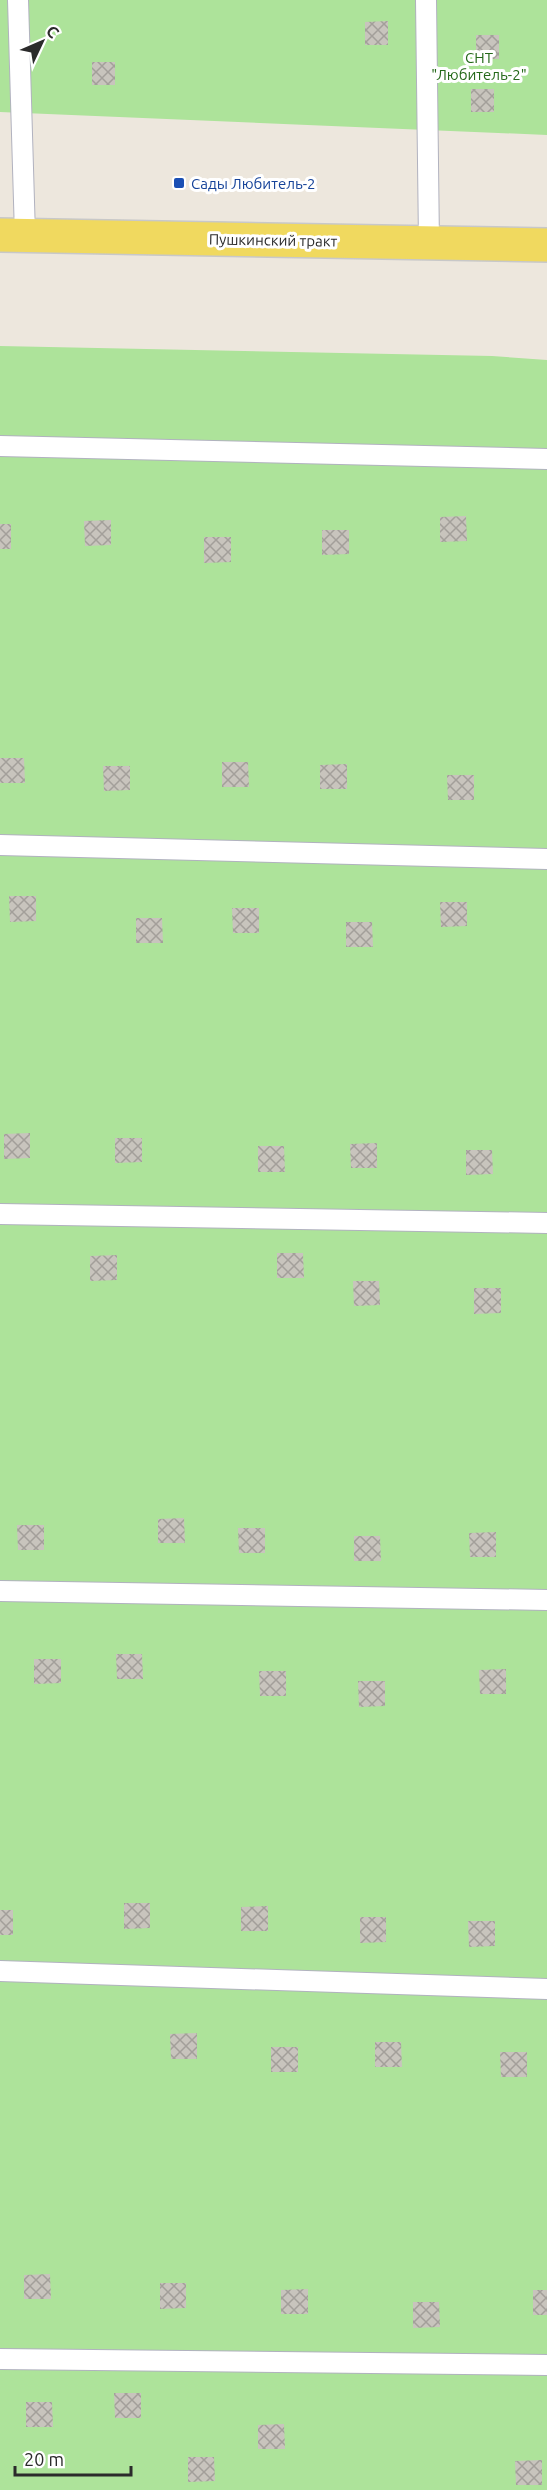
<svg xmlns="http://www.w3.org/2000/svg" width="547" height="2490" font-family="Ubuntu,sans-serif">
  <defs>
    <pattern id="building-cross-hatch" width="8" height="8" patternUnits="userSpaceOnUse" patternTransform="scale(1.5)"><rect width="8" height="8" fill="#c8c4bd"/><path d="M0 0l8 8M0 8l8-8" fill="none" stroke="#a39f9a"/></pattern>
  </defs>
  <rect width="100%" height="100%" fill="#ede7dd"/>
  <path fill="#ade39a" d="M0,0H547V135L0,112Z
    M0,346L492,356L547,360V2490H0Z"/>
  <path fill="url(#building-cross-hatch)" d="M388,21V45H365V22Z
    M476,35H499V59H476Z
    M92,62H115V85H92Z
    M471,89H494V112H471Z
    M466,516L467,541L440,542V517Z
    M111,520V545L85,546L84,521Z
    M0,524H11V549H0Z
    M322,530H349V554L322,555Z
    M204,537H231V562L204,563Z
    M0,758H24L25,783H0Z
    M222,762H248L249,787H222Z
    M347,764V789H320V765Z
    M103,766H130V790L104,791Z
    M447,775H474V800H448Z
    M9,896H36V921L10,922Z
    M440,902H467V926L441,927Z
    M232,908H259V933H233Z
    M136,918H162L163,943H136Z
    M346,922H372L373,947H346Z
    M30,1133V1158L4,1159V1134Z
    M115,1138H142V1162L115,1163Z
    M377,1143V1168H351L350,1144Z
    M258,1146H284L285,1172H258Z
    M466,1150H492L493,1174L466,1175Z
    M277,1253H303L304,1278H277Z
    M117,1255V1280L90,1281V1256Z
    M353,1281H379L380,1305L354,1306Z
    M474,1288H501V1313L474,1314Z
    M184,1518L185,1543H158V1519Z
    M17,1525H44V1550H18Z
    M238,1528H265V1553H239Z
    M496,1532V1557H470L469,1533Z
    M354,1536H380L381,1561H354Z
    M116,1654H142L143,1679H117Z
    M34,1659H61V1683L34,1684Z
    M506,1669V1694H480L479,1670Z
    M259,1671H286V1696H260Z
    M358,1681H385V1706L359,1707Z
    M124,1903H150V1928L124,1929Z
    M268,1906V1931H241V1907Z
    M0,1910H13V1935H0Z
    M360,1917H386V1942L360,1943Z
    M468,1921H495V1946L469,1947Z
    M197,2033V2059H171L170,2034Z
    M375,2042H401L402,2067H375Z
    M271,2047H298V2072H271Z
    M500,2052H527V2077H501Z
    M50,2274L51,2299H24V2275Z
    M160,2283H186V2308L160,2309Z
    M308,2289V2314H281V2290Z
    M533,2290H547V2315H533Z
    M413,2302H439L440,2327L413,2328Z
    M114,2393H141V2418H115Z
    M26,2402H52L53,2427H26Z
    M284,2424L285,2449H258V2425Z
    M188,2457H214L215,2481L188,2482Z
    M542,2460V2485H516L515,2461Z"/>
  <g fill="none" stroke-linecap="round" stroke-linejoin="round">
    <defs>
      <path id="lane" d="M18,0L25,235
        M426,0L429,243
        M0,446L547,459
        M0,845L547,859
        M0,1214L547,1223
        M0,1591L547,1600
        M0,1971L547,1989
        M0,2359L547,2365"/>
      <path id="primary" d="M0,235L547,245"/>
    </defs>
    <use href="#lane" stroke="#b1b2bf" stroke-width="22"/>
    <use href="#primary" stroke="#c8c8c8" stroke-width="36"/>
    <use href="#lane" stroke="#fff" stroke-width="20"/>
    <use href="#primary" stroke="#f0d95f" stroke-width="33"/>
  </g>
  <rect fill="#1a4fb4" stroke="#fff" stroke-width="2" x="173" y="177" width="12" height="12" rx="3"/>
  <g text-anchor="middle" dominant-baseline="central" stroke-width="6" stroke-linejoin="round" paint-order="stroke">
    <g font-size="15" fill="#25691a" stroke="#fff">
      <text x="479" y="57">СНТ<tspan x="479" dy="17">"Любитель-2"</tspan></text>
    </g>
    <g font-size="15" fill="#164399" stroke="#fff" text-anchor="start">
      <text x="191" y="183">Сады Любитель-2</text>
    </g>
    <g font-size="15" fill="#2b2b2b" stroke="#fff">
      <text transform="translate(273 240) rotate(1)">Пушкинский тракт</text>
    </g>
  </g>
  <g transform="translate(42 42) rotate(46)" stroke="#ffffff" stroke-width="4.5" paint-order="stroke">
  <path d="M0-4.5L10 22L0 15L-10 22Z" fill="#2b2b2b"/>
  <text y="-9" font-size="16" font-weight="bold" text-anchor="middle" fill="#2b2b2b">С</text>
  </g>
  <path d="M15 2466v9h116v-9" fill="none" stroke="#2b2b2b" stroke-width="3"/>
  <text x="24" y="2466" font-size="18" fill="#2b2b2b" stroke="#ffffff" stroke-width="4.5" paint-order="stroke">20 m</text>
</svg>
